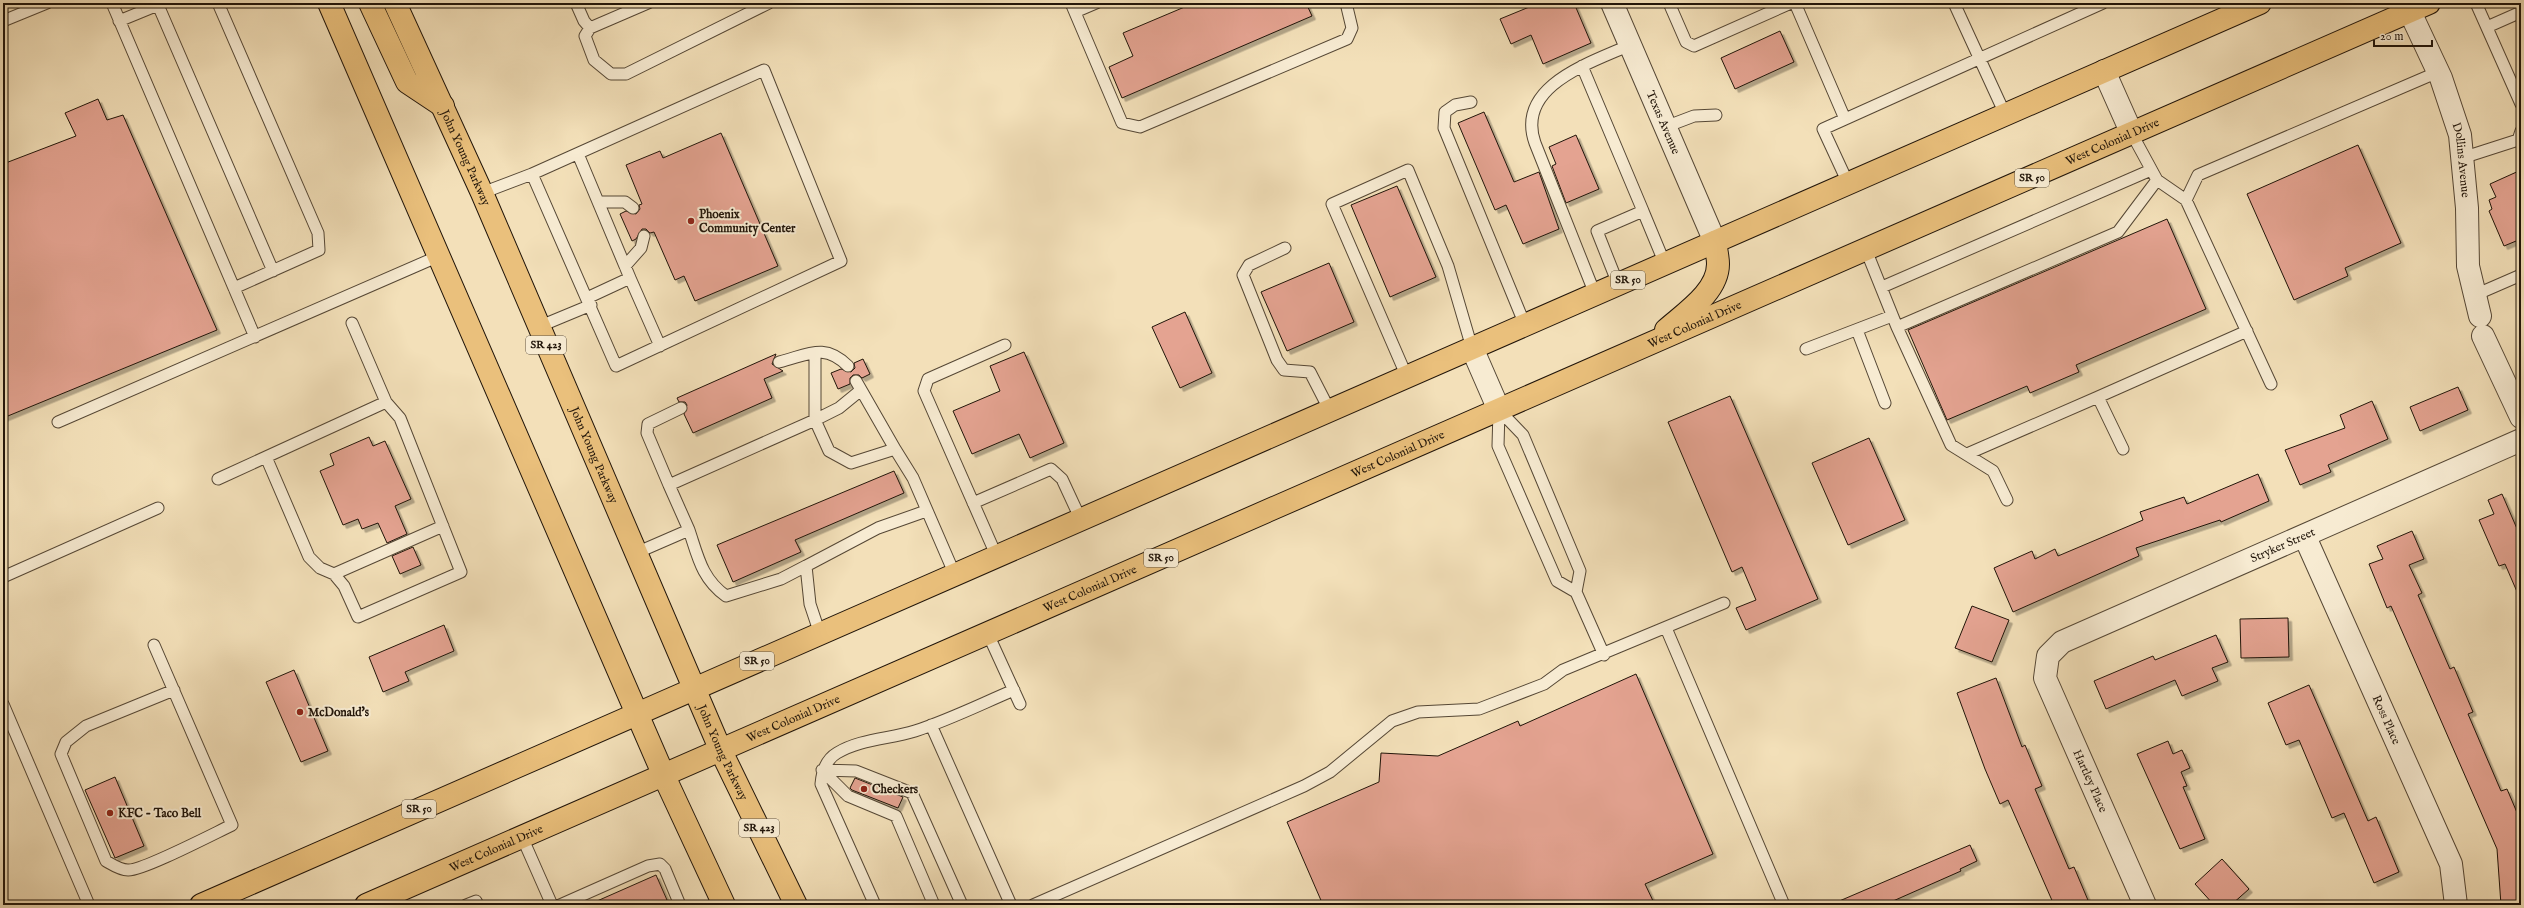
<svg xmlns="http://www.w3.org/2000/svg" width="2524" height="908" font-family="'IM FELL English',serif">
  <defs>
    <filter id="shadow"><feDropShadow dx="3.5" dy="3.5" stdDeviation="0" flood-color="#0004"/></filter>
  </defs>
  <rect width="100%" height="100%" fill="#f3e0b9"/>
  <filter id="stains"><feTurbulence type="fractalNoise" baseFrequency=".005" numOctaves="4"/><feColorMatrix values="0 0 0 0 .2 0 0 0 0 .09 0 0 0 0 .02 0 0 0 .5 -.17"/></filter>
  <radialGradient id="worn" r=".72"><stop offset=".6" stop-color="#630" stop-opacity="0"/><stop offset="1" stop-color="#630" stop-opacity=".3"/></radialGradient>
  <path fill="#e4a391" stroke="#201409" filter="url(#shadow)" d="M1194,3H1306L1312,16L1122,98L1109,67L1133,56L1123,33Z
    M1539,3H1574L1591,43L1543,64L1531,35L1511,44L1500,19Z
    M1780,31L1794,62L1735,89L1721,58Z
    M98,99L107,120L123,115L217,330L3,418V164L76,136L65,113Z
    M1484,112L1514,182L1539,172L1559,229L1523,244L1506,205L1495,210L1458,123Z
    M721,133L778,266L695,301L684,276L675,280L654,232L650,233L646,229H642L636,239L632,241L620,214L626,211L636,214L640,209L639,205L642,204L626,165L660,151L663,158Z
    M1576,135L1599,189L1566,203L1552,166L1556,164L1549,147Z
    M2358,145L2401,243L2345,268L2348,276L2294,300L2247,194Z
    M2521,170V239L2504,246L2489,211L2492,209L2489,200L2496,197L2490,184Z
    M1397,186L1436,277L1390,297L1351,205Z
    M2167,219L2206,309L2076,365L2079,372L2030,393L2027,386L1947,420L1908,330Z
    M1329,263L1354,322L1287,351L1261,292Z
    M1185,312L1212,373L1180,388L1152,327Z
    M1024,352L1064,443L1030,458L1019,434L972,454L953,411L1000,391L990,366Z
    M776,354L772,364L783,371L764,379L772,398L693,433L684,414L687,405L685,402H679L677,398Z
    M863,359L870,374L862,378L859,375H853L850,378V384L838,389L831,373L841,369L851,372L855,368L854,363Z
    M2458,387L2468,410L2420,431L2410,407Z
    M1730,396L1818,599L1746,630L1736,608L1756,600L1742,567L1732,572L1668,422Z
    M2372,401L2388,439L2328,465L2331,472L2300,485L2285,450L2345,428L2340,415Z
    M369,437L373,446L385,441L411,499L395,506L407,534L387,543L378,523L362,529L358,519L343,525L320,471L334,465L330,454Z
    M1869,438L1905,520L1848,545L1812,463Z
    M894,471L904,493L795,540L801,552L733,582L717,545Z
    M2258,474L2269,501L2221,522L2220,520L2136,548L2139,556L2013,612L1994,568L2032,551L2035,559L2055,549L2058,556L2143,520L2140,512L2184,497L2187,504Z
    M2502,494L2521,538V601L2505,564L2499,566L2479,520L2494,514L2488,500Z
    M2412,531L2424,559L2409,565L2422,593L2418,595L2450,669L2454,667L2473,712L2468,714L2501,791L2507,789L2521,822V905H2501L2497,849L2391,606L2387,608L2369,564L2383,559L2377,546Z
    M413,547L421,565L400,574L392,556Z
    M1972,606L2009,620L1992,662L1955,648Z
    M2288,618L2289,657L2241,658L2240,619Z
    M444,625L454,651L405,672L409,681L383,692L369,657Z
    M2216,635L2228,662L2212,668L2218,681L2182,696L2175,680L2106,709L2094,681L2153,656L2155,660Z
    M294,670L328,751L301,762L266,682Z
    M1636,674L1713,854L1645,884L1655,905H1323L1287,822L1379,782L1381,753L1438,756L1518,721L1520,726Z
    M1996,678L2022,747L2025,745L2042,786L2035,789L2069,869L2074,867L2090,905H2054L2008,800L2000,804L1985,769L1957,693Z
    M2309,685L2368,821L2376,817L2399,872L2374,883L2344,813L2332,818L2299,740L2286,745L2268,703Z
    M2168,741L2173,754L2182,750L2190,768L2181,772L2187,786L2183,787L2205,839L2180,849L2137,754Z
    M115,777L144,846L115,858L85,790Z
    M855,778L903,797L898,808L852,790L850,788Z
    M1970,845L1977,861L1960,869L1961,871L1884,905H1830Z
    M2222,859L2249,889L2231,905H2214L2195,884Z
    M656,875L667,900L654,905H588Z"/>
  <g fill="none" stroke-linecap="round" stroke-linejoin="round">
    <defs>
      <path id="service" d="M112,3L255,337
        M162,3L158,5L273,271
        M218,3L318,233L319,250L234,288
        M576,3L584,21L590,28L648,3
        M1071,3L1122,123L1140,127L1347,39L1352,28L1346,3
        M1669,3L1686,42L1694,46L1791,3
        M1795,3L1845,119
        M1954,3L2005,114
        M2476,3L2521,104
        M1075,12L1096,3
        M3,21L47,3
        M119,21L158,5
        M2487,27L2521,12
        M590,28L585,36L594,60L611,74H626L769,3
        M1582,66L1643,211
        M764,70L841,261L616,366L532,174Z
        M1471,102L1455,105L1445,112L1444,128L1525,325
        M1665,127L1694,116L1716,115
        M2132,134L2157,180L2186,200
        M578,154L630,278
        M2462,158L2518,140L2521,131
        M1848,183L1823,129L2103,3
        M482,193L532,174
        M598,202H625L633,208
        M1285,248L1249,265L1243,275L1277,360L1284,370L1310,372L1330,411
        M1866,250L1897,327L1951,445L1993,471L2007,500
        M625,266L641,248L644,236
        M1618,284L1597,231L1643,211L1665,264
        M1882,287L2151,170
        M1595,294L1535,143C1515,86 1590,63 1630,45
        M2475,295L2521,275
        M587,298L630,278L660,346
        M538,327L591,305
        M1897,327L2118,232L2157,180
        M1857,330L1885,403
        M1806,349L1892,316
        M815,353V420L839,408L861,390
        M779,362C808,355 824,342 848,366
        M1407,377L1332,204L1408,170L1448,266L1472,348
        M856,381L895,449
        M2271,384L2186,200L2198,175L2438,72
        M2098,397L2247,331
        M1499,410L1523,435L1580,571L1576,592L1604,655
        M1499,410L1498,446L1557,581L1576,592
        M58,422L439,256
        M1967,454L2098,397L2123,449
        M266,457L309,557L320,568L334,574L344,586L358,617L461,572L400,418L386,402L352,323
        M218,479L386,402
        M669,485L647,433L648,424L681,408
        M973,503L1051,469L1062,479L1081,520
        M689,530C698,557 702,579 726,596L781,579L806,566
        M636,553L689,530L669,485L815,420L829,451L851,463L895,449L913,478L955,575
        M997,557L924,391L928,379L1005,345
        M334,574L443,526
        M3,577L158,508
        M1666,628L1784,905
        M820,634L810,604L806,566L878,528L926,511
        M988,634L1020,704
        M154,645L232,825C215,833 142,871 128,870C120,870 113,865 106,861L61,754L66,742L86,726L174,690
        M3,704L89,905
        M931,725L1011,905
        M822,770L856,771L912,793L962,905
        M822,770L848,796L896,816L934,905
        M522,837L552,905
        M466,905L476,901L478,905
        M560,905L648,866L660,864L665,869L680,905
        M875,905L821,784C822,772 825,760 837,753C860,739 889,739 915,731C949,720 981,704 1014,690
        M1033,905L1304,786L1330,772L1392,721L1418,712L1479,709L1544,684L1563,670L1724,603"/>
      <g id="minor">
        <path id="s1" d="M1612,3L1715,242"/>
        <path id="s2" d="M2410,12L2441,78L2460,135L2467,208L2468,266L2480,316"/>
        <path d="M2104,71L2132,134"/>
        <path d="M2483,336L2521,417"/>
        <path d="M1472,348L1499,410"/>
        <path id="s3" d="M2305,537L2451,864L2456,905"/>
        <path id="s4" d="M2145,905L2045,678L2048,656L2062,642L2521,440"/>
      </g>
      <g id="primary">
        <path d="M329,3L664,776L724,905"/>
        <path d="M370,3L407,82L443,106"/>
        <path id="s5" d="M395,3L482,193L721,751L796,905"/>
      </g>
      <g id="trunk">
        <path d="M1666,330C1685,313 1718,292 1718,264C1718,257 1716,249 1715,242"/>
        <path d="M201,905L2260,3"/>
        <path id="s6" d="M366,905L2429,3"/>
      </g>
    </defs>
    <use href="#service" stroke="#554735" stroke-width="13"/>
    <use href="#minor" stroke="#554735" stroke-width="24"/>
    <use href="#primary" stroke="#201409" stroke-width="24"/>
    <use href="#trunk" stroke="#201409" stroke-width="24"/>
    <use href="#service" stroke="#f7ebd2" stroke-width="11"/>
    <use href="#minor" stroke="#f7ebd2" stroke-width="22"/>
    <use href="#primary" stroke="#eac07c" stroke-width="22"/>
    <use href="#trunk" stroke="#eac07c" stroke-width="22"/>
  </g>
  <g fill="#8f2418" stroke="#f7ebd2" stroke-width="1.5">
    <circle cx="691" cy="221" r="4"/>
    <circle cx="300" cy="712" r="4"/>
    <circle cx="864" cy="789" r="4"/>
    <circle cx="110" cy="813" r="4"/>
  </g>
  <g text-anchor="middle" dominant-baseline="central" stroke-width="4" stroke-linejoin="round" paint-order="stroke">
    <g fill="#f7ebd2" stroke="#605445" stroke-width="1">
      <rect x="2015" y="169" width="34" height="18" rx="3"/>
      <rect x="1611" y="271" width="34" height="18" rx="3"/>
      <rect x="526" y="336" width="40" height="18" rx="3"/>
      <rect x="1144" y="549" width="34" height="18" rx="3"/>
      <rect x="740" y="652" width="34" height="18" rx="3"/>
      <rect x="402" y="800" width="34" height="18" rx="3"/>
      <rect x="739" y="819" width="40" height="18" rx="3"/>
    </g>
    <g font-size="11" font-weight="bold" fill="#201409">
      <text x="2032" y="178">SR 50</text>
      <text x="1628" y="280">SR 50</text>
      <text x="546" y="345">SR 423</text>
      <text x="1161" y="558">SR 50</text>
      <text x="757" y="661">SR 50</text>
      <text x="419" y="809">SR 50</text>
      <text x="759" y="828">SR 423</text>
    </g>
    <g font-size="12" fill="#201409" stroke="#f7ebd2">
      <text stroke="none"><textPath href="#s1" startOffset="130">Texas Avenue</textPath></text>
      <text stroke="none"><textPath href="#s6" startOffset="1906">West Colonial Drive</textPath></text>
      <text stroke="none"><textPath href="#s5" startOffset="170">John Young Parkway</textPath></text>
      <text stroke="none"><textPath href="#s2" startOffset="158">Dollins Avenue</textPath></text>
      <text stroke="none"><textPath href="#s6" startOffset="1450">West Colonial Drive</textPath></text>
      <text stroke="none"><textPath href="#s6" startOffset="1126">West Colonial Drive</textPath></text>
      <text stroke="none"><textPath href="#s5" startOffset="494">John Young Parkway</textPath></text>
      <text stroke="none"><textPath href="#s4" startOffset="531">Stryker Street</textPath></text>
      <text stroke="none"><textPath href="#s6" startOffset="790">West Colonial Drive</textPath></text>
      <text stroke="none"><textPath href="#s6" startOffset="466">West Colonial Drive</textPath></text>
      <text stroke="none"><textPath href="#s3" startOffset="200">Ross Place</textPath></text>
      <text stroke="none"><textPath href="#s5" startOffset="818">John Young Parkway</textPath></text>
      <text transform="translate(2090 781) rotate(66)">Hartley Place</text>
      <text stroke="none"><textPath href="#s6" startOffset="142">West Colonial Drive</textPath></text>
    </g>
    <g font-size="12" font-weight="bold" fill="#201409" stroke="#f7ebd2" text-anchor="start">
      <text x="699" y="214">Phoenix<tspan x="699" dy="14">Community Center</tspan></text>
      <text x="308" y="712">McDonald's</text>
      <text x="872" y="789">Checkers</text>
      <text x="118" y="813">KFC - Taco Bell</text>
    </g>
  </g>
  <rect width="2524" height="908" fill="none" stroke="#f3e0b9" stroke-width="16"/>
  <rect x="4" y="4" width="2516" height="900" fill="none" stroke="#201409" stroke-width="2"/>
  <rect x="8" y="8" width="2508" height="892" fill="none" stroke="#201409"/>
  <path d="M2374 40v6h58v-6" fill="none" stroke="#201409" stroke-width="2"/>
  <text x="2380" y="40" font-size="12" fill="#201409" stroke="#f7ebd2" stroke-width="3" paint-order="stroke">20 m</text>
  <rect width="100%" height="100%" filter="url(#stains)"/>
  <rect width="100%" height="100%" fill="url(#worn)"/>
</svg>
